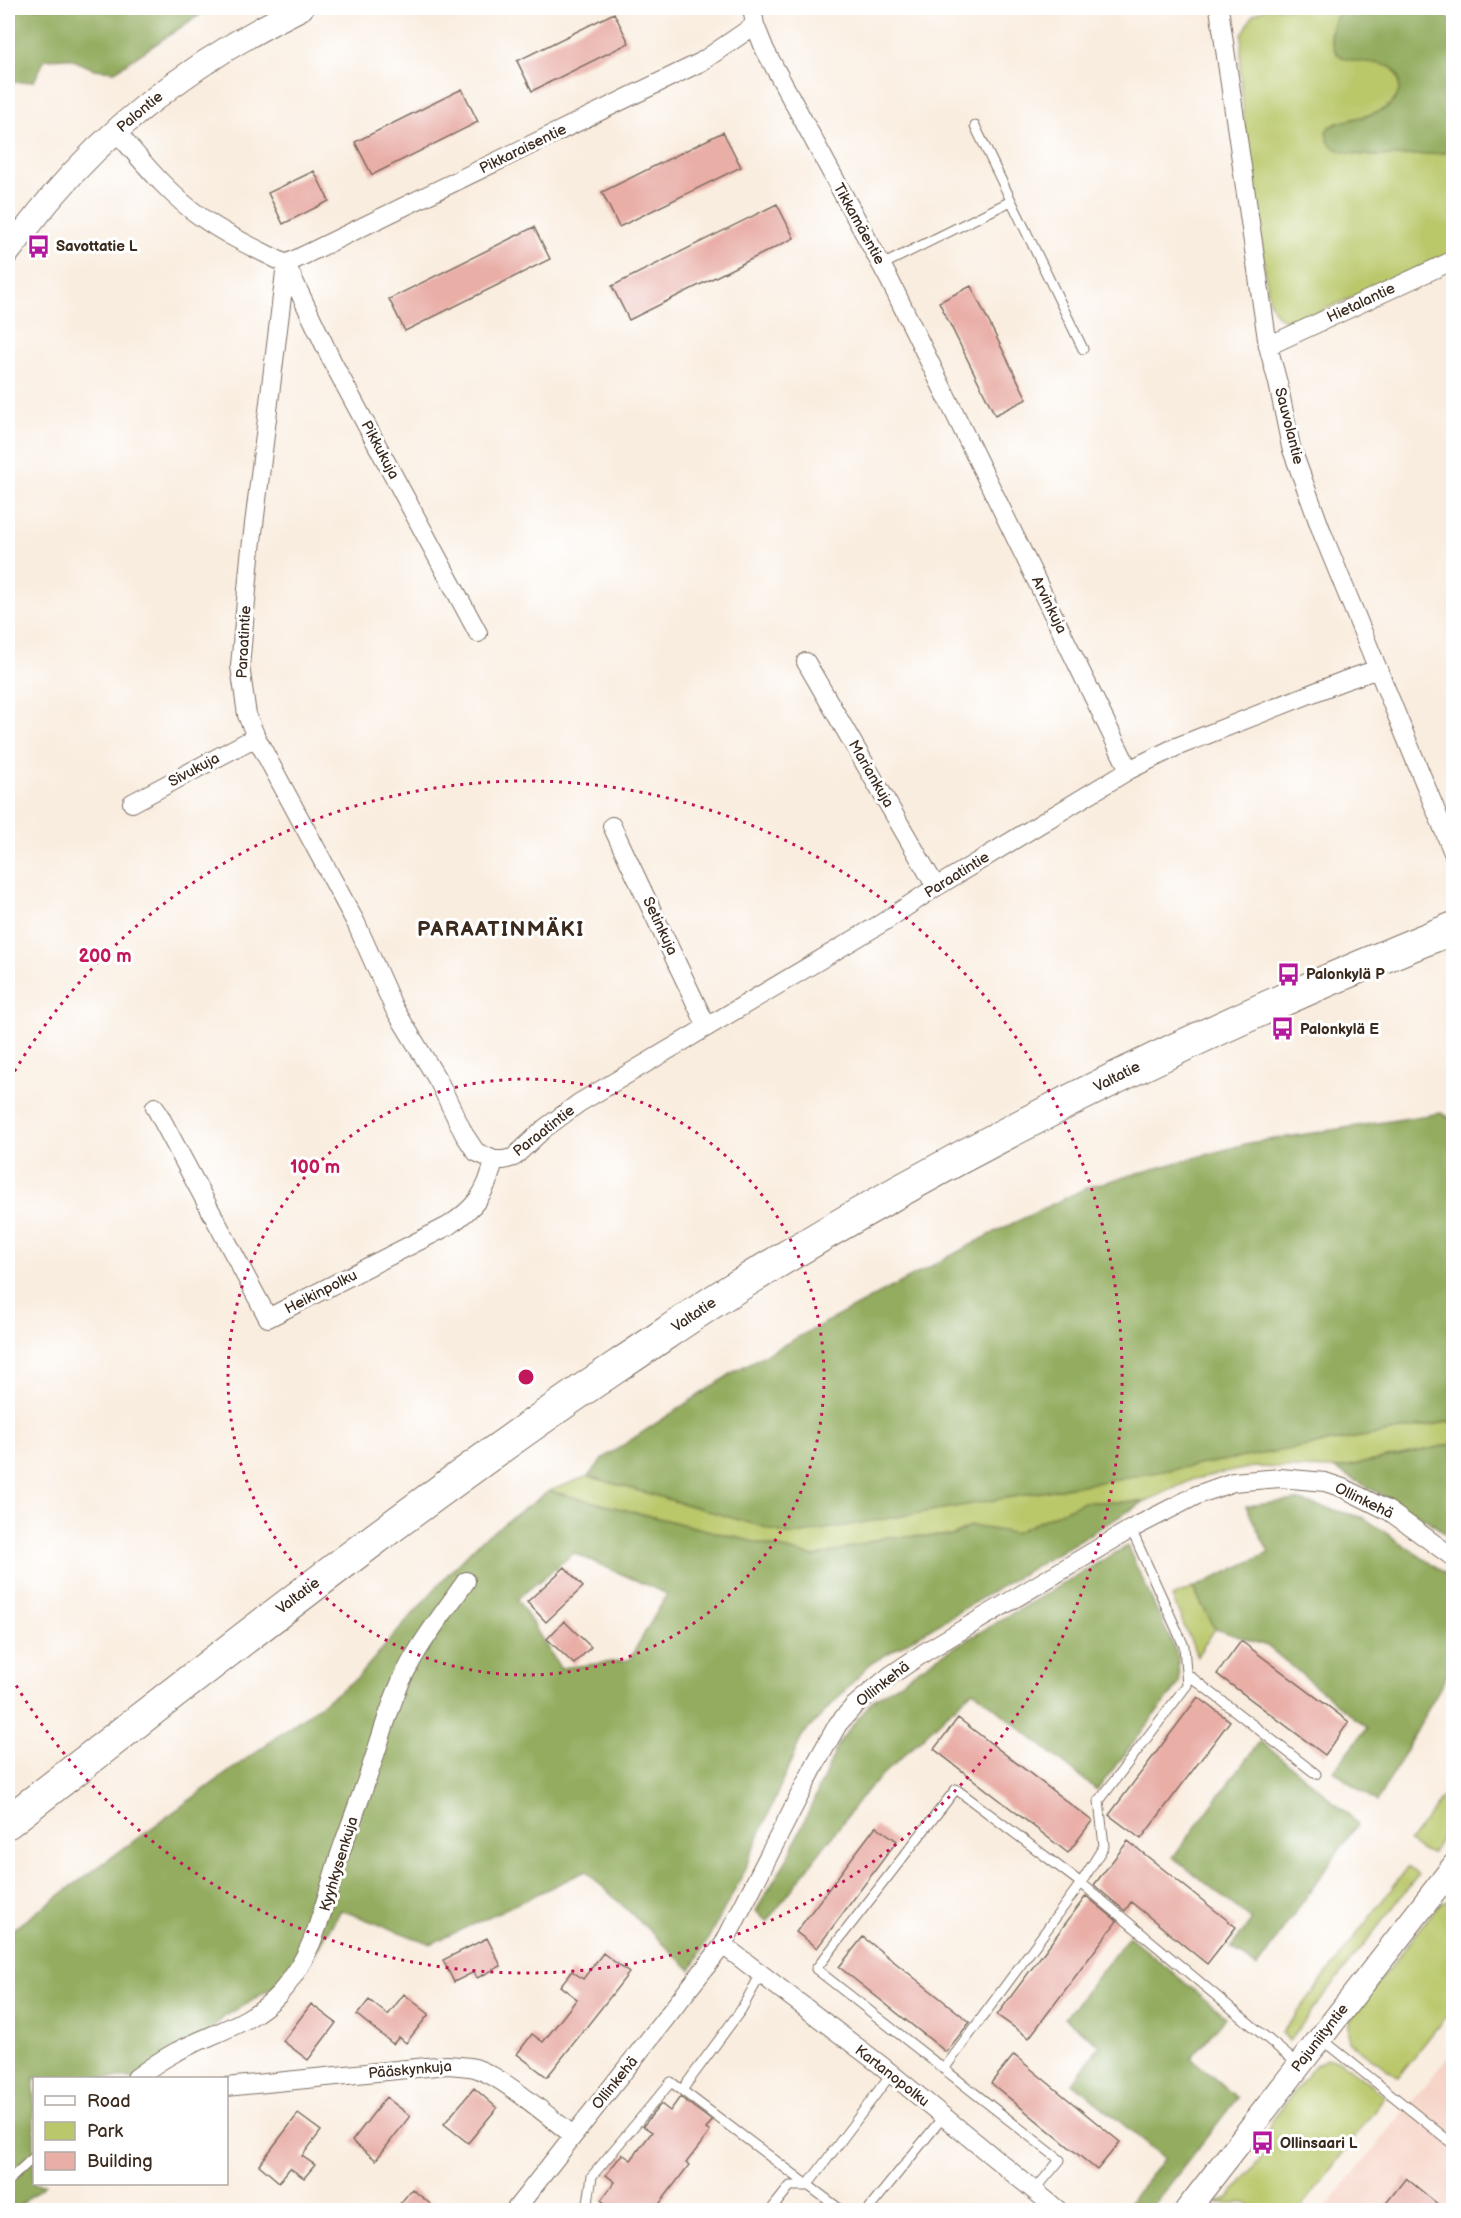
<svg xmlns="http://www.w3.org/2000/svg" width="1461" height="2218" font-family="'Balsamiq Sans',sans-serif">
  <rect width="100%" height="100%" fill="#fff"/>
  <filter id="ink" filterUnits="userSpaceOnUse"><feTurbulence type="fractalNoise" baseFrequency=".0167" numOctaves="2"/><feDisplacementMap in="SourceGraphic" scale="12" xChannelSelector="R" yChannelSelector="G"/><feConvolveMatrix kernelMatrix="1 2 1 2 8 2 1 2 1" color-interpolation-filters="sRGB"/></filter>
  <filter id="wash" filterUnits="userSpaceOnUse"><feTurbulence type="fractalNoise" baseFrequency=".008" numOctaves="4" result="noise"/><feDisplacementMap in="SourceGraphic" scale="24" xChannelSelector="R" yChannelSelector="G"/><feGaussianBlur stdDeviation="1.35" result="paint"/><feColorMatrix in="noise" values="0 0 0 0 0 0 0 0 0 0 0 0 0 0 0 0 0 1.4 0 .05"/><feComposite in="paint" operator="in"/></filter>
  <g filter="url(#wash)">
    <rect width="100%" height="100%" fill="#f9eddf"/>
    <path fill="#f6d2c4" d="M1453,2051V2210H1324Z"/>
    <path fill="#bac86b" stroke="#7a7944" stroke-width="1.5" d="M1266,8H1351C1338,11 1326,28 1332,42C1335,47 1340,53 1344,58C1358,61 1377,60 1389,66C1395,69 1398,76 1399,81C1405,112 1357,118 1336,123L1331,145C1359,163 1420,154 1453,152V252L1308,317C1286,325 1277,322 1269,300L1245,132L1240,69L1242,35L1253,15Z
      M1453,1421V1444L1335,1469L1253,1467L1194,1479L1144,1502H1083L1014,1533L971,1526L953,1536L887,1537L815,1557L549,1491L588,1476L791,1535Z
      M1193,1588L1215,1629L1197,1656L1172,1597Z
      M1453,1784V1813L1441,1829L1444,1832L1432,1853L1424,1852L1409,1842Z
      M1408,1867L1418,1875L1289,2041L1282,2033Z
      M1453,1900V2007L1398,2077L1349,2042V2020L1441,1902Z
      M1326,2059L1339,2060L1385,2097L1300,2210H1256L1246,2203H1215L1229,2198L1266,2152L1271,2122L1315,2065Z"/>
    <path fill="#93ac5f" stroke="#676b3e" stroke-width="1.5" fill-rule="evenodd" d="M8,8H210L115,71L94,69L69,58L45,59L34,81L8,83Z
      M1351,8H1427L1438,10L1453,22V152C1428,154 1350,163 1331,145C1328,142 1327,137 1326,132L1329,127C1347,118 1369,118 1386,108C1392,104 1398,97 1399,90C1406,50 1350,71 1336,52C1334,50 1334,47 1333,44C1330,36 1331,29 1334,21C1337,14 1344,10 1351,8Z
      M1441,1113L1454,1120L1453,1421L791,1535L588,1476L605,1457L737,1370L997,1231L1088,1187L1249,1143Z
      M1453,1444V1540L1429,1521L1335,1469Z
      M549,1491L815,1557L887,1537L953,1536L971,1526L1014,1533L1083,1502H1144L870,1664L802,1736L739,1882L691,1970L586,1871L431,1944L341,1910L307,1966L224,2017L158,2078H34V2184H45L15,2210H8V1933L357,1678L447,1575L481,1540ZM574,1553L667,1594L629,1660L560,1668L517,1599Z
      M1296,1500L1364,1518L1453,1579V1664L1377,1802L1333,1771L1367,1728L1267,1646L1215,1629L1193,1588L1269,1553L1246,1506Z
      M1127,1546L1178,1656L1179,1684L1097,1790L973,1690L867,1790L767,1922L756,1911L789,1856L840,1741L872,1701L936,1658Z
      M1260,1741L1319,1789L1358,1823L1257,1967L1231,1947L1252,1920L1173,1857Z
      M1129,1936L1226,2017L1191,2058L1237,2098L1150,2210H1124L1164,2158L1073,2083L1100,2045L1065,2018Z"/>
    <g id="blocks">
      <path fill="#e9afa7" d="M614,13L629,43L532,91L517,61Z
        M462,89L478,122L372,175L355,142Z
        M723,132L741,167L619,227L602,192Z
        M314,171L329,201L283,224L268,193Z
        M777,204L794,238L629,320L612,286Z
        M534,227L550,259L405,331L389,299Z
        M971,286L1027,399L995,415L939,302Z
        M565,1567L583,1587L546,1622L527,1602Z
        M564,1621L591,1647L574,1664L547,1639Z
        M1241,1641L1349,1722L1325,1755L1217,1674Z
        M1198,1697L1230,1721L1141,1839L1109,1815Z
        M958,1718L1092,1821L1068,1853L934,1749Z
        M876,1826L897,1841L817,1948L796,1932Z
        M1128,1841L1236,1927L1207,1964L1131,1902L1125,1911L1094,1885Z
        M1086,1896L1117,1921L1029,2038L997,2015Z
        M863,1937L970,2022L946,2052L839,1967Z
        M487,1938L501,1966L477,1978L474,1972L454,1982L443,1960Z
        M603,1953L629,1973L547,2077L517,2054L532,2034L543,2042L577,1999L560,1986L572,1971L583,1979Z
        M404,1994L429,2014L406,2043L399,2037L393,2044L357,2015L369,2000L388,2015Z
        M311,2004L336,2023L308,2060L283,2041Z
        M1014,2055L1120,2142L1097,2170L991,2083Z
        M474,2088L497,2108L468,2143L444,2124Z
        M386,2097L410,2116L376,2160L352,2141Z
        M680,2097L712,2121L706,2129L710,2132L686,2163L689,2165L654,2211H615L601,2200L615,2182L606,2175L622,2154L631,2160L652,2132L643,2126L661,2104L670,2111Z
        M298,2114L321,2131L302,2156L315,2165L304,2178L290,2168L279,2182L259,2165Z
        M1406,2178L1446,2211H1380Z
        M412,2189L439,2211H394Z"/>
    </g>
  </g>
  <g filter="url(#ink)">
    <use href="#blocks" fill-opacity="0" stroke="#7e6e62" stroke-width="1.5"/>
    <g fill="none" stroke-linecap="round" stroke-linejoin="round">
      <defs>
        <path id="service" d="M975,126L1083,349
          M882,265L1011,201
          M1186,1673L1316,1774
          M1322,2039L1454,2145
          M944,2069L1081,1883L1104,1846L1099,1801L1187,1685L1184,1646L1131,1529
          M682,2090L741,2010L761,1974
          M8,2181L34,2157
          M1034,2191L1060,2160L816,1969L956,1789L1081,1883L1298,2064
          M1196,2199L1210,2210
          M582,2210L588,2203L592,2176L671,2082L841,2210
          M771,2210L790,2186H807L891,2074
          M868,2210L943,2117"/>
        <path id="minor" d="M752,8L755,25L765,50L890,281L1129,770
          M1219,8L1268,346L1278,383L1291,447L1323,535L1454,855
          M116,131C142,161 168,194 201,217C227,236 257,249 286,264
          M286,264L250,557L240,666L247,715L256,737L356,923L394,1008L439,1082L464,1134L476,1152L494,1160H504L514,1157L545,1128L579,1103L882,923L936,887L1129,770L1176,747L1343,681L1378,669
          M286,264L701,62L755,25
          M286,264L333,363L478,633
          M1268,346L1454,260
          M806,662L936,887
          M132,803L256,737
          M612,826L707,1027
          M155,1107L268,1318L448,1226C475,1208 487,1193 494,1160
          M723,1945L882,2066L1058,2210
          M136,2078C148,2069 161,2060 174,2053C211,2033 251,2025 280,1993C318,1951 324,1899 342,1848C350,1825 359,1802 367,1779C377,1751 385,1721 396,1693C412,1652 441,1617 466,1581
          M226,2087L447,2065C457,2066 466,2066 475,2068C505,2078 547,2116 573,2135
          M515,2210L723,1945L816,1763L838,1724L854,1706L891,1675L925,1652L1131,1529L1197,1495L1233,1482L1280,1478L1325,1482L1343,1488L1389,1511L1454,1558"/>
        <path id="tertiary" d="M8,252C22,234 36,216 51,198C119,117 207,54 301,8
          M1187,2210L1454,1866"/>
        <path id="trunk" d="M8,1822C209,1666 408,1507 619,1365C657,1340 694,1313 733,1289C962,1147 1204,1028 1454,928"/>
      </defs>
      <use href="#service" stroke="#7e6e62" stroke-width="11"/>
      <use href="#minor" stroke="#7e6e62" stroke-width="20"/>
      <use href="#tertiary" stroke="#7e6e62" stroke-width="26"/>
      <use href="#trunk" stroke="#7e6e62" stroke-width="34"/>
      <use href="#service" stroke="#fff" stroke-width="9"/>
      <use href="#minor" stroke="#fff" stroke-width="18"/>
      <use href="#tertiary" stroke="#fff" stroke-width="24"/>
      <use href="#trunk" stroke="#fff" stroke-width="32"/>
    </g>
  </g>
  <g fill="none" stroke="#c2185b" stroke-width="3" stroke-dasharray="3 6">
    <circle cx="526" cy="1377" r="298"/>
    <path d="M10 1079A596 596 0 1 1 10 1675"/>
  </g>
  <defs>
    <symbol id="bus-bare" viewBox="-9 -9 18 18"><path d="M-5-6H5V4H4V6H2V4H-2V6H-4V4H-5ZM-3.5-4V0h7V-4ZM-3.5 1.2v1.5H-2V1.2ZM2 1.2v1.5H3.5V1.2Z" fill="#b5179e" stroke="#fff" stroke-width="2.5" paint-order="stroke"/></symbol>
  </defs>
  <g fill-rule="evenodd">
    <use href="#bus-bare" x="22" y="230" width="33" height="33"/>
    <use href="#bus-bare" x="1272" y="958" width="33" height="33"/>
    <use href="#bus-bare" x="1266" y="1012" width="33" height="33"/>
    <use href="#bus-bare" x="1246" y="2126" width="33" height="33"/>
  </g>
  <g text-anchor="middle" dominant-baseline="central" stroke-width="6" stroke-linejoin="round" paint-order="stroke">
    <g font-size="15" fill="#3b2a1e" stroke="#fff">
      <text transform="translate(140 112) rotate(-40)">Palontie</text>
      <text transform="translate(523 149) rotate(-26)">Pikkaraisentie</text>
      <text transform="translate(859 224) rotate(61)">Tikkamäentie</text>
      <text transform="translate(1361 303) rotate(-25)">Hietalantie</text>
      <text transform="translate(1289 426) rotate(76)">Sauvolantie</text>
      <text transform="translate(380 450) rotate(62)">Pikkukuja</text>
      <text transform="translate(1049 605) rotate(64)">Arvinkuja</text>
      <text transform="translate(244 642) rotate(-87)">Paraatintie</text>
      <text transform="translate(194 770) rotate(-28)">Sivukuja</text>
      <text transform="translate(871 774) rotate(60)">Mariankuja</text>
      <text transform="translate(957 875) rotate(-32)">Paraatintie</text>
      <text transform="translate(660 926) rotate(65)">Setinkuja</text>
      <text transform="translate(1117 1077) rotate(-27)">Valtatie</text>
      <text transform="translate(544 1131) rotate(-38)">Paraatintie</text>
      <text transform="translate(321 1292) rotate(-27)">Heikinpolku</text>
      <text transform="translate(694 1315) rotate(-34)">Valtatie</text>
      <text transform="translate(1364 1501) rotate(26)">Ollinkehä</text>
      <text transform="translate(298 1596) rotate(-37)">Valtatie</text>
      <text transform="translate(883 1684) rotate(-38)">Ollinkehä</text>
      <text transform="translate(339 1864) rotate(-73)">Kyyhkysenkuja</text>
      <text transform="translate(1320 2038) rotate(-52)">Pajuniityntie</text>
      <text transform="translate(410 2070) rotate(-5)">Pääskynkuja</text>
      <text transform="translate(892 2076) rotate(38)">Kartanopolku</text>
      <text transform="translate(615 2083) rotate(-51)">Ollinkehä</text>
    </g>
    <g font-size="15" font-weight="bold" fill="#3b2a1e" stroke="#fff" text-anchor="start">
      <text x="56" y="246">Savottatie L</text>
      <text x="1306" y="974">Palonkylä P</text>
      <text x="1300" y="1029">Palonkylä E</text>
      <text x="1280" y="2143">Ollinsaari L</text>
    </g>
    <g font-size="21" font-weight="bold" letter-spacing="1.5" fill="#3b2a1e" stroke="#fff">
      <text x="501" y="929">PARAATINMÄKI</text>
    </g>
  </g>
  <circle cx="526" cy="1377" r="9" fill="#c2185b" stroke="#fff" stroke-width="3"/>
  <g font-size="18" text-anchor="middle" font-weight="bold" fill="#c2185b" stroke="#fff" stroke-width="6" stroke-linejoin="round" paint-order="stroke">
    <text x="105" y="962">200 m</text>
    <text x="315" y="1173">100 m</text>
  </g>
  <rect width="1461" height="2218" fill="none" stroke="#fff" stroke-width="30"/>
  <rect x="33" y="2077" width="195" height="108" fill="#ffffff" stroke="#b1aaa5" stroke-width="1.5"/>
  <rect x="45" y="2096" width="30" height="9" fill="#ffffff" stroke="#b1aaa5" stroke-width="1.5"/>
  <text x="87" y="2107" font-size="18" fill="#3b2a1e">Road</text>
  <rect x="45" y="2122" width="30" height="18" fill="#bac86b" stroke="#b1aaa5" stroke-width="1.5"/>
  <text x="87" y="2137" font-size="18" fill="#3b2a1e">Park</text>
  <rect x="45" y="2152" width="30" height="18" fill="#e9afa7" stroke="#b1aaa5" stroke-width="1.5"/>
  <text x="87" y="2167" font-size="18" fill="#3b2a1e">Building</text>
</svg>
